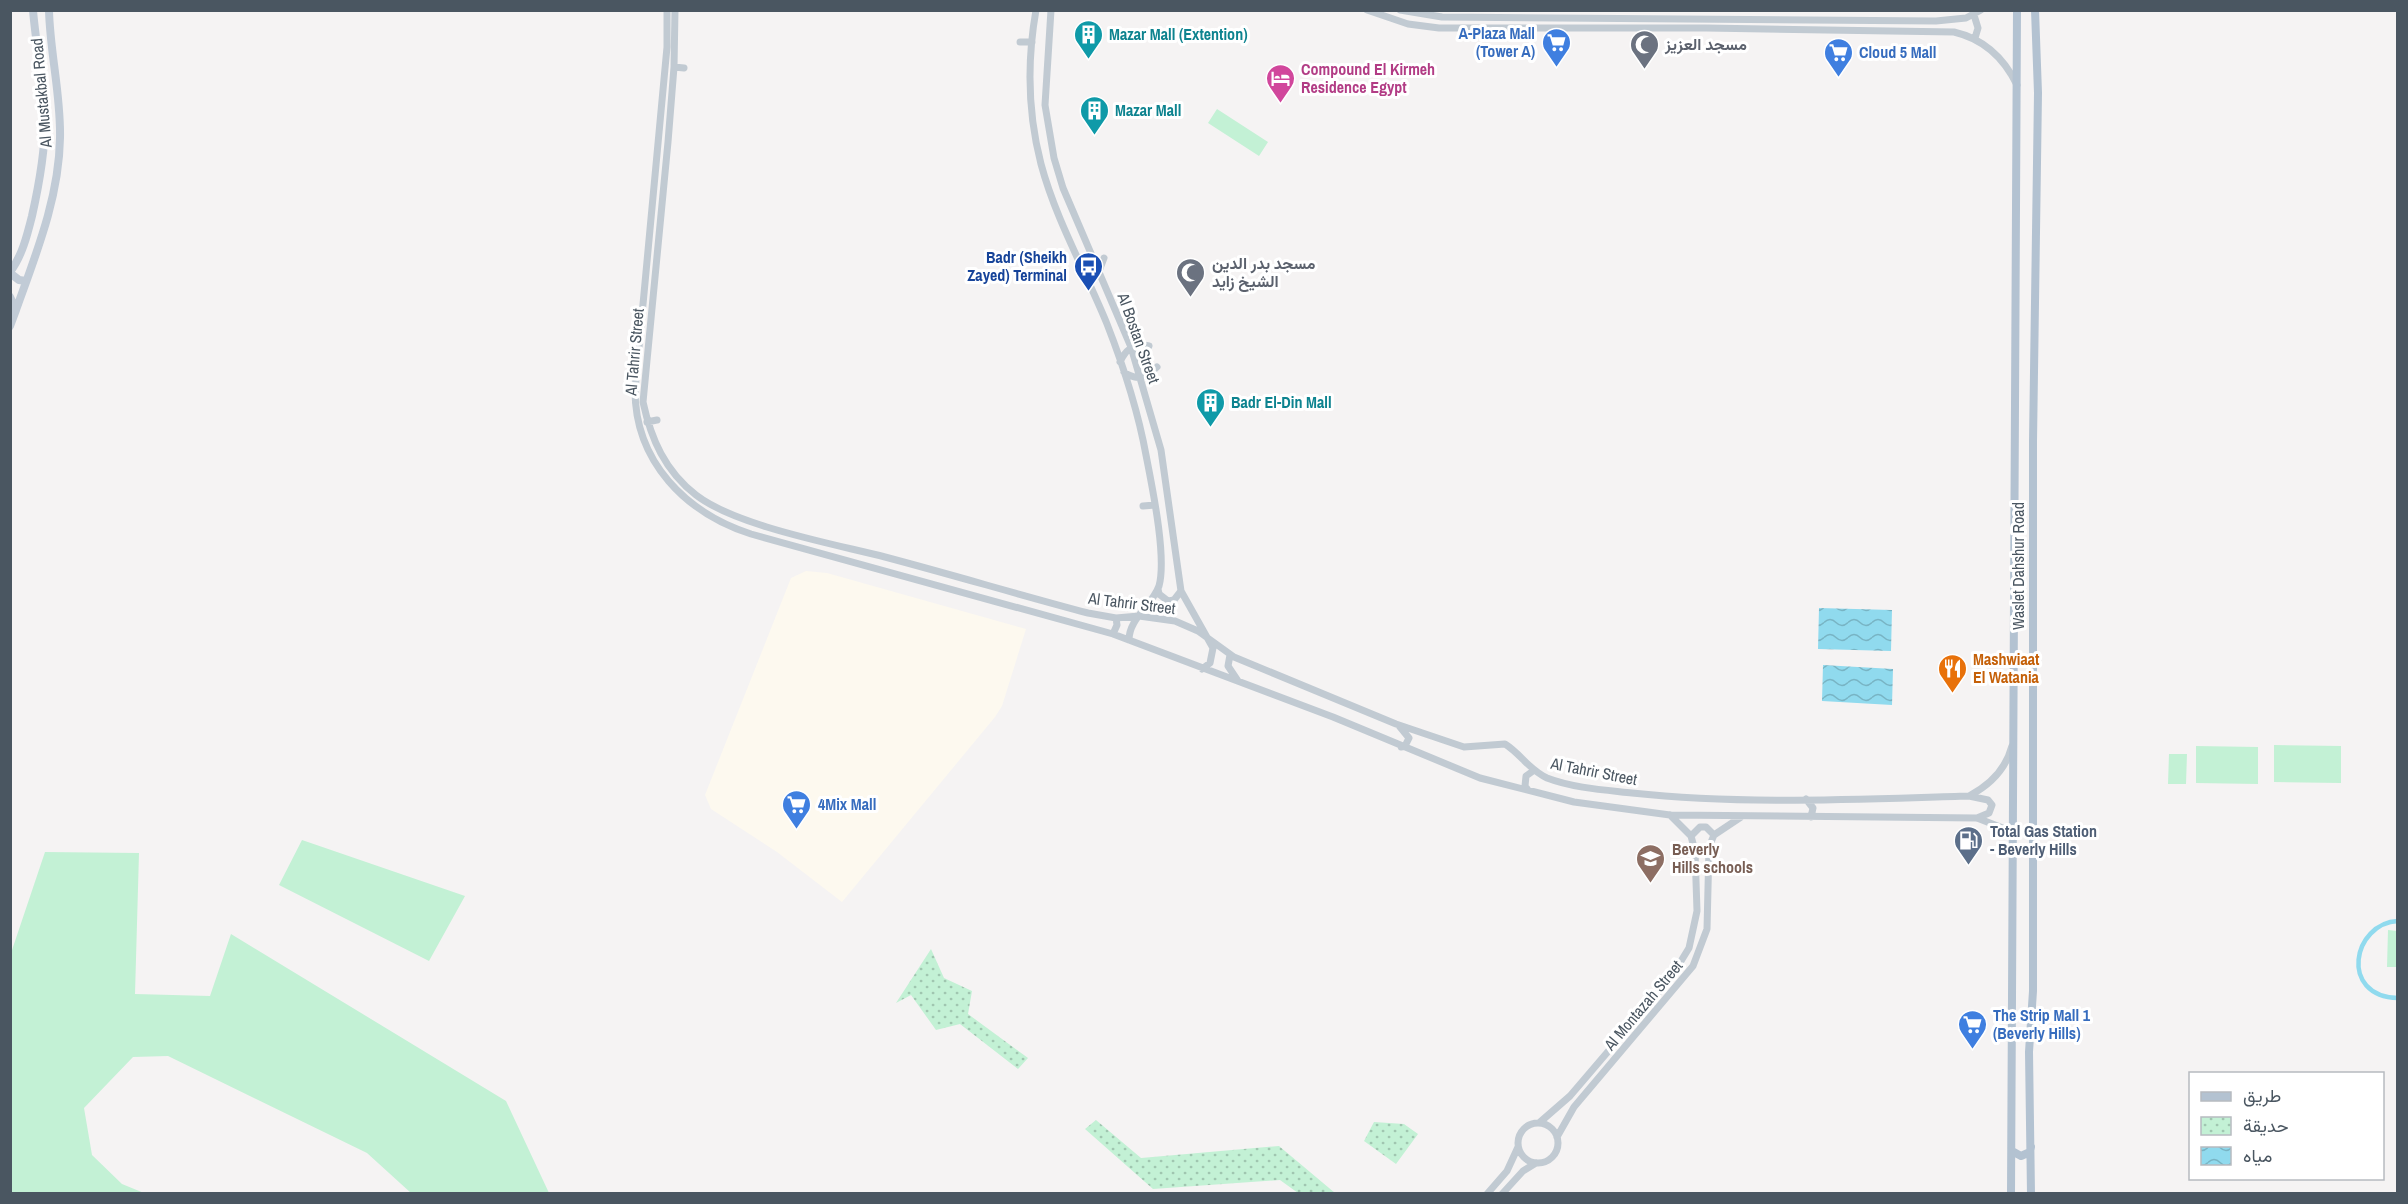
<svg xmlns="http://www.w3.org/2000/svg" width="2408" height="1204" font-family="'Archivo Narrow',Vazirmatn,sans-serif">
  <defs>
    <pattern id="park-dots" width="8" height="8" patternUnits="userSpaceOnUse" patternTransform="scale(1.5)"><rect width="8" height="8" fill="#c3f1d5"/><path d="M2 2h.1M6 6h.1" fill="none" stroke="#a0c6b0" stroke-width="1.8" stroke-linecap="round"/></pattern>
    <pattern id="water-waves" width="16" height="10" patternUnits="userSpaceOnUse" patternTransform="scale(1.5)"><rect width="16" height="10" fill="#90daee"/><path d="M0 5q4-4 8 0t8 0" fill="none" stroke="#78b4c4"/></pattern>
  </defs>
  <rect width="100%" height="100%" fill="#f5f3f3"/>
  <path fill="#fdf9ef" d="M806,571L827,573L1026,629L1002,706L995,717L842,902L777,852L711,809L705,795L791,578Z"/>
  <path fill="#c3f1d5" d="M1217,109L1268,142L1259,156L1208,123Z
    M2274,745L2341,746V783L2274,782Z
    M2196,746L2258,747V784L2196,783Z
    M2169,754H2187L2186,784H2168Z
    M302,840L465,896L429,961L279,885Z
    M45,852L139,853L135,994L210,996L231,934L506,1101L549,1193H411L367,1153L168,1056L133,1057L84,1108L92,1155L122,1184L144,1193H11V953Z
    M2388,930L2397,931V967H2387Z"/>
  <path fill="url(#park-dots)" d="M931,949L944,978L972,991L968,1014L1028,1058L1018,1069L960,1024L936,1030L911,995L896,1003Z
    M1096,1120L1141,1158L1279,1146L1335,1193H1298L1280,1180L1153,1189L1085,1129Z
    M1374,1122L1404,1124L1418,1134L1396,1164L1364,1141Z"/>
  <path fill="url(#water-waves)" d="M1819,608L1892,610L1891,651L1818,649Z
    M1823,665L1893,669L1892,705L1822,701Z"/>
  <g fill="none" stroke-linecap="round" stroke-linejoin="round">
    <path stroke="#90daee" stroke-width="4.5" d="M2398,921C2353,923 2338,996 2398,998"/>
    <path stroke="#c1cad2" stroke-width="7" d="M667,10V47L635,390C635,462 686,513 751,534L1113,634L1333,717L1480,778L1574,802L1670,815L1977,818L2013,832
      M675,10L674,67L668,142L643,402C651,439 665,471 696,495C736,526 834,544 885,557C953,575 1020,595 1088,613L1116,618L1139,616L1175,621L1198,631L1234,657L1396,724L1464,747L1505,744C1521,754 1529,770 1547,778C1573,788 1605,790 1632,793C1743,805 1857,799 1969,796C1990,785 2006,769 2012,746
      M1036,10C1027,61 1028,114 1041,164C1056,220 1085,270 1107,324C1123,365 1138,411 1146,455C1152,486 1167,557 1159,586C1152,606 1129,618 1129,640
      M1051,10L1045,105L1054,158L1063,188L1131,347L1161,450L1181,591L1213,648L1210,663L1202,669
      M1367,10L1408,24L1439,28H1706L1954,32C1984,39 2004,58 2017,85
      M1400,10L1442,17L1936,21L1966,18L1981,10
      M1974,15L1978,28L1975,38
      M1020,42H1032
      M674,67L684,68
      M1099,271L1104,258
      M1120,362C1126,349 1134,342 1149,346
      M1124,372C1136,381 1147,378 1157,367
      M647,422L657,420
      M1143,506L1155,505
      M1158,589L1159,594L1168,601L1174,600L1181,591
      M1113,634L1117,625L1116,618
      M1230,655L1228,666L1238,681
      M1400,727L1409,738L1405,746L1401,747
      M1528,790L1525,786L1526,776L1533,771
      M1969,796L1988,800L1992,805L1989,813L1977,818
      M1806,799L1813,808L1811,817
      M1691,836L1700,827H1706L1714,835
      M1539,1123L1570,1096L1670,979L1689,948L1697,911L1695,851L1691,836L1670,815
      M1518 1143a20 20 0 1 1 40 0a20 20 0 1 1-40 0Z
      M1557,1137L1574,1107L1693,966L1707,929L1709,847L1714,835L1741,817
      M1487,1194L1507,1171L1518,1147
      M1502,1194L1523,1171L1536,1163"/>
    <path stroke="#c1cbd6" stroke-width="8" d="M10,272C22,256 27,236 32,216C39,185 45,153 45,121C44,84 36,47 33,10
      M10,273L19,280L26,281
      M10,297L16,310L10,326
      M16,310C36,254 59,198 60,138C61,95 50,53 49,10"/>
    <path stroke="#b3c2d1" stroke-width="8" d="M2012,1151L2021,1156L2030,1152L2031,1147
      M2011,1194L2017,10
      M2031,1194L2029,1052L2033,991V442L2038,93L2035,10"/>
  </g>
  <defs>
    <symbol id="building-pin" viewBox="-11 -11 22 30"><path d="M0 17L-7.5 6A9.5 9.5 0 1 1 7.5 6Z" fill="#0f9aa8" stroke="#fff"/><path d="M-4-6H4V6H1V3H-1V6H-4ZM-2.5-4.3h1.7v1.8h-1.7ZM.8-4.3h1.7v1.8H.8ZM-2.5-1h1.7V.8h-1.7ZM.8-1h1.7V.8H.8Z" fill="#fff"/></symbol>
    <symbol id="supermarket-pin" viewBox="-11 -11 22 30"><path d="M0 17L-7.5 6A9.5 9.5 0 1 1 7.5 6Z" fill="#3f7fe0" stroke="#fff"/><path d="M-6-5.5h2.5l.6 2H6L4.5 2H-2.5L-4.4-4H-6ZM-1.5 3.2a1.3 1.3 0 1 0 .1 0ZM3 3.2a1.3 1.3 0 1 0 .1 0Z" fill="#fff"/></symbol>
    <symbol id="mosque-pin" viewBox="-11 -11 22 30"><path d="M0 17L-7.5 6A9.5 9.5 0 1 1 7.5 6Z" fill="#6b7280" stroke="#fff"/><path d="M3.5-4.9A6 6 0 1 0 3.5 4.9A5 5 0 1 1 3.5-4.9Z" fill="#fff"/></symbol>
    <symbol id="hotel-pin" viewBox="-11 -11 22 30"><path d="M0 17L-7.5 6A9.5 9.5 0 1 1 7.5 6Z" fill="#d1479c" stroke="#fff"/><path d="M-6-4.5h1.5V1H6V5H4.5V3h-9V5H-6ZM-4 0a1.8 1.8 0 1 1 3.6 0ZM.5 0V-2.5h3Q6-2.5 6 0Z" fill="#fff"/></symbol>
    <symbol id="bus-pin" viewBox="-11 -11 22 30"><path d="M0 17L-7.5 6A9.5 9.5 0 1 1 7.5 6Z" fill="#1a4fb4" stroke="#fff"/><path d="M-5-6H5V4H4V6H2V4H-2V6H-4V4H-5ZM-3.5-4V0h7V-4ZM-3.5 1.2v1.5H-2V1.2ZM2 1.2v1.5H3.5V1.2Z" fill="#fff"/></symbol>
    <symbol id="restaurant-pin" viewBox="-11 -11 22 30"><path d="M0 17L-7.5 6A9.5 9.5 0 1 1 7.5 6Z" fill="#e8710a" stroke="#fff"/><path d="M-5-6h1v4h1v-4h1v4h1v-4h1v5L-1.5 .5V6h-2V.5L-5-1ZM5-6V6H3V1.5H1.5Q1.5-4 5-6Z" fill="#fff"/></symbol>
    <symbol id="fuel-pin" viewBox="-11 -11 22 30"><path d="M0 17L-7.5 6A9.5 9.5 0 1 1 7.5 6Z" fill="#5c6f8a" stroke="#fff"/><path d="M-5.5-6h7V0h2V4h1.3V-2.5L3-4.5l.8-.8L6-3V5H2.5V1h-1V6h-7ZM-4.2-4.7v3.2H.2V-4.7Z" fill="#fff"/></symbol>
    <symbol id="school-pin" viewBox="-11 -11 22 30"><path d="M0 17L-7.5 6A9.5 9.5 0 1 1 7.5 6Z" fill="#8d6e63" stroke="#fff"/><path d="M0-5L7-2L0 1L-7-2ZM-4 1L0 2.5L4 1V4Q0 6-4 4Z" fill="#fff"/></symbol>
  </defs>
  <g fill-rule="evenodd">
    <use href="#building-pin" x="1072" y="18" width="33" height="45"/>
    <use href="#supermarket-pin" x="1540" y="26" width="33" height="45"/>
    <use href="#mosque-pin" x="1628" y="28" width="33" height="45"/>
    <use href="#supermarket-pin" x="1822" y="36" width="33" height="45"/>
    <use href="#hotel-pin" x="1264" y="62" width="33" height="45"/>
    <use href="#building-pin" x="1078" y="94" width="33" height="45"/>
    <use href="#bus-pin" x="1072" y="250" width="33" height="45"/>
    <use href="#mosque-pin" x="1174" y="256" width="33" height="45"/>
    <use href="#building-pin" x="1194" y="386" width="33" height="45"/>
    <use href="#restaurant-pin" x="1936" y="652" width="33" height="45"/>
    <use href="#supermarket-pin" x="780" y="788" width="33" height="45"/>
    <use href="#fuel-pin" x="1952" y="824" width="33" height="45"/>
    <use href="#school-pin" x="1634" y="842" width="33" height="45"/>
    <use href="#supermarket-pin" x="1956" y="1008" width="33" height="45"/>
  </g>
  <g text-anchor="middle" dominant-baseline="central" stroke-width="6" stroke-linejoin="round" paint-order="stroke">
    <g font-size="16" font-weight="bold" fill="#366cbe" stroke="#fff" text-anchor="start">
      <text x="1535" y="33" text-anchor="end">A-Plaza Mall<tspan x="1535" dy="18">(Tower A)</tspan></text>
      <text x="1859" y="52">Cloud 5 Mall</text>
      <text x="818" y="804">4Mix Mall</text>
      <text x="1993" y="1015">The Strip Mall 1<tspan x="1993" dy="18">(Beverly Hills)</tspan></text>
    </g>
    <g font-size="16" font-weight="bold" fill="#0d838f" stroke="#fff" text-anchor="start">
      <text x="1109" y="34">Mazar Mall (Extention)</text>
      <text x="1115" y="110">Mazar Mall</text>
      <text x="1231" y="402">Badr El-Din Mall</text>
    </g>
    <g font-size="16" font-weight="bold" fill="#5b616d" stroke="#fff" text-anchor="start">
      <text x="1665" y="44">مسجد العزيز</text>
      <text x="1212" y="263">مسجد بدر الدين<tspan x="1212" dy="18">الشيخ زايد</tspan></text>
    </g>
    <g font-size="16" font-weight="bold" fill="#b23c85" stroke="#fff" text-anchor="start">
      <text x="1301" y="69">Compound El Kirmeh<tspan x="1301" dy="18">Residence Egypt</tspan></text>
    </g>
    <g font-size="16" fill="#4a5661" stroke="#fff">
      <text transform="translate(41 93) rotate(-95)">Al Mustakbal Road</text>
      <text transform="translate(1139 338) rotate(70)">Al Bostan Street</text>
      <text transform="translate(634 352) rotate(-85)">Al Tahrir Street</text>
      <text transform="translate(2018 566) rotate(-90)">Waslet Dahshur Road</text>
      <text transform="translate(1132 603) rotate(7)">Al Tahrir Street</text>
      <text transform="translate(1594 771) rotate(11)">Al Tahrir Street</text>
      <text transform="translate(1643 1005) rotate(-50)">Al Montazah Street</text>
    </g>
    <g font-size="16" font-weight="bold" fill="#164399" stroke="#fff" text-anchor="end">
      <text x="1067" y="257">Badr (Sheikh<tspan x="1067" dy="18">Zayed) Terminal</tspan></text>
    </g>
    <g font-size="16" font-weight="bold" fill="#c56008" stroke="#fff" text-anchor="start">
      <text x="1973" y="659">Mashwiaat<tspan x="1973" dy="18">El Watania</tspan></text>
    </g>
    <g font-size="16" font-weight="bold" fill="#4e5e75" stroke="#fff" text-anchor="start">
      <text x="1990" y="831">Total Gas Station<tspan x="1990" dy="18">- Beverly Hills</tspan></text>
    </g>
    <g font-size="16" font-weight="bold" fill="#785e54" stroke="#fff" text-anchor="start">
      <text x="1672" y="849">Beverly<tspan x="1672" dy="18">Hills schools</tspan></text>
    </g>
  </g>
  <rect width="2408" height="1204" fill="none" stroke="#4a5661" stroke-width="24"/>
  <rect x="2189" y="1072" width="195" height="108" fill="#ffffff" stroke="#b7bbc0" stroke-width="1.5"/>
  <rect x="2201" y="1092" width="30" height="9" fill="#b3c2d1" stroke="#b7bbc0" stroke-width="1.5"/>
  <text x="2243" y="1102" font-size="18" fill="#4a5661">طريق</text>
  <rect x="2201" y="1117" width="30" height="18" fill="url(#park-dots)" stroke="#b7bbc0" stroke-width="1.5"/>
  <text x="2243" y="1132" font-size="18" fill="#4a5661">حديقة</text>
  <rect x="2201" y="1147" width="30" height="18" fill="url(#water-waves)" stroke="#b7bbc0" stroke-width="1.5"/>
  <text x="2243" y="1162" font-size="18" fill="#4a5661">مياه</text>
</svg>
